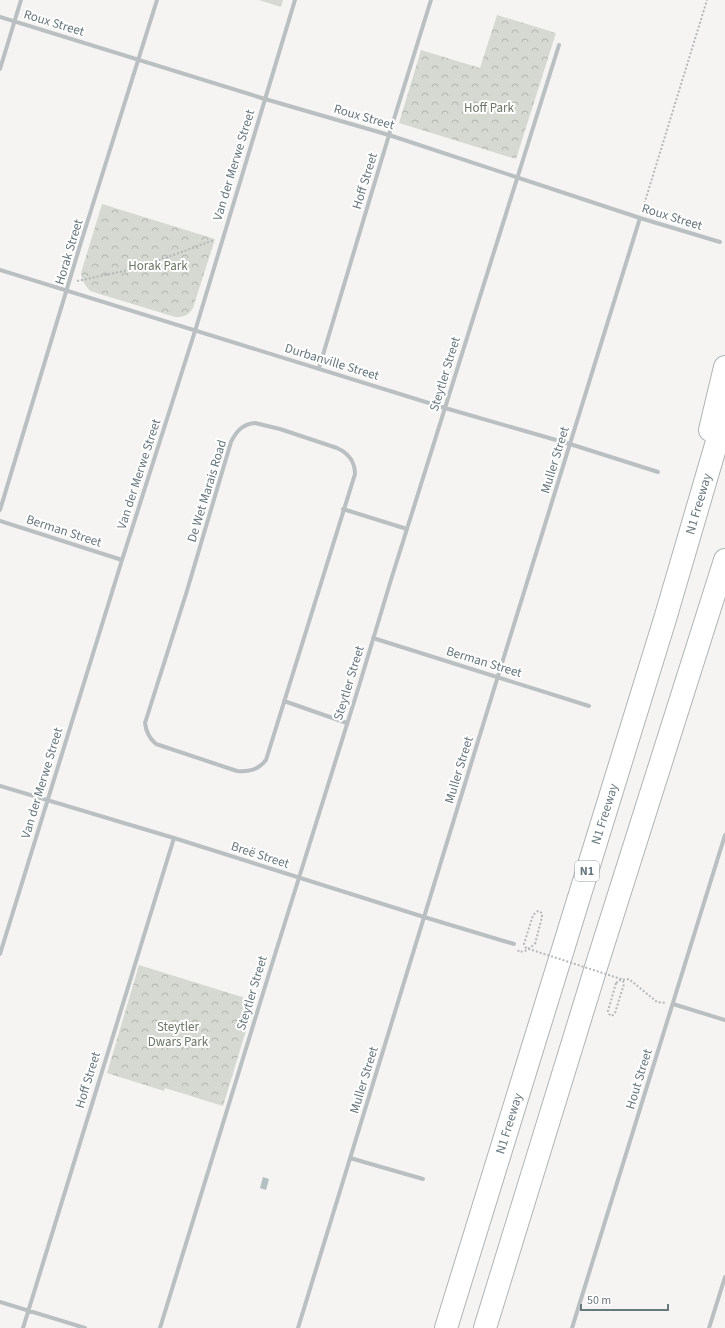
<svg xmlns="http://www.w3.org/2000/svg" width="725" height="1328" font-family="'Source Sans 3',sans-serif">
  <defs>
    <pattern id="park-crowns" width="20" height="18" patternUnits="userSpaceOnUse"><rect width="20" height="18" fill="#d5d9d1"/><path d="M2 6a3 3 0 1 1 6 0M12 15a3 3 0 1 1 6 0" fill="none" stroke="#b1b5af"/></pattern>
  </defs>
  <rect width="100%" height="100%" fill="#f5f4f2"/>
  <path fill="url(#park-crowns)" d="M259,0H283L281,7Z
    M497,15L556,33L516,159L399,123L421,50L480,68Z
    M102,204L215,239L193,308C188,316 184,317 175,317L90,291C85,285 82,281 81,273Z
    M139,965L255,1001L223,1106L165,1088L164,1091L107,1073Z"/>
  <path fill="#b3c0c2" d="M263,1177L269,1179L266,1190L260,1188Z"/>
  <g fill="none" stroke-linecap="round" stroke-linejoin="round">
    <defs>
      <g id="highway">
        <path d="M710,430L725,367"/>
        <path id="s1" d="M446,1328L665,619L725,414"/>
        <path d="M485,1328L597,964L725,560"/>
      </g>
    </defs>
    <use href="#highway" stroke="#b0b4b6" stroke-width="24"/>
    <path stroke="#b4b8ba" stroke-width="2" stroke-dasharray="2 2" stroke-linecap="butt" d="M642,211L707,0
      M77,281L138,268L214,240
      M518,950L519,952L525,951L535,944
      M616,983L620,980L629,979L657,1002L666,1003"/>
    <path stroke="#babfc1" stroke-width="4" d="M0,17L265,99L389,135L640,218L720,242
      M0,69L21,0
      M0,270L445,408L570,444L658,472
      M319,368L389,135L431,0
      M255,423L280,429L337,448C348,453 355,462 355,474L266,760C258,770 249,772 237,771L156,744C149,738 146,732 145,723L186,594L231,442C236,432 242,424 255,423Z
      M343,509L407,529
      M0,510L82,239L157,0
      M0,521L122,560
      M373,638L589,706
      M284,701L347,723
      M0,786L174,838L424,917L514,944
      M0,954L122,560L195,331L295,0
      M673,1004L725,1020
      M350,1158L423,1179
      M0,1302L85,1328
      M23,1328L174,838
      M160,1328L272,964L359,686L390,583L559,45
      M298,1328L498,676L640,218
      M572,1328L725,835
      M709,1328L725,1277"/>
    <use href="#highway" stroke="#fff" stroke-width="22"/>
    <path stroke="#b4b8ba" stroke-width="2" stroke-dasharray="2 2" stroke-linecap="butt" d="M535,944L542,917V913L538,911L533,915L524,944L526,948L621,979L623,981L624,984L615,1013L612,1016L609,1014L608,1011L616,983"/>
  </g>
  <g text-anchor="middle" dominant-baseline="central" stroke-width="4" stroke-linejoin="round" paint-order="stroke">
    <rect fill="#fff" stroke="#95a0a5" stroke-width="1" x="575" y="861" width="24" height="20" rx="3"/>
    <g font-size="12" font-weight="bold" fill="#68787f">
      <text x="587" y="871">N1</text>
    </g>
    <g font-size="13" fill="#68787f" stroke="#fff">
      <text transform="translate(54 23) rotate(17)">Roux Street</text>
      <text transform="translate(364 117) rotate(16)">Roux Street</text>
      <text transform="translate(234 165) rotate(-73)">Van der Merwe Street</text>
      <text transform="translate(365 181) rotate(-73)">Hoff Street</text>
      <text transform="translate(672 217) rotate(17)">Roux Street</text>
      <text transform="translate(69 252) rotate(-73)">Horak Street</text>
      <text transform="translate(332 362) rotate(17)">Durbanville Street</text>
      <text transform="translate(445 374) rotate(-73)">Steytler Street</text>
      <text transform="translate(555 460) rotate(-73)">Muller Street</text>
      <text transform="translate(139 474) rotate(-72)">Van der Merwe Street</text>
      <text transform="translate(207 491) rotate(-73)">De Wet Marais Road</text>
      <text stroke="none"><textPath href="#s1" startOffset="862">N1 Freeway</textPath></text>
      <text transform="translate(64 531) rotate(18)">Berman Street</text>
      <text transform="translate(484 662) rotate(17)">Berman Street</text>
      <text transform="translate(349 683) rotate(-73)">Steytler Street</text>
      <text transform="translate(459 770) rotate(-73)">Muller Street</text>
      <text transform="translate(42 783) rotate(-73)">Van der Merwe Street</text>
      <text stroke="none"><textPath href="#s1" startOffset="538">N1 Freeway</textPath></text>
      <text transform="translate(260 855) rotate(18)">Breë Street</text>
      <text transform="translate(252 993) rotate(-73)">Steytler Street</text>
      <text transform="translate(639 1079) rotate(-73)">Hout Street</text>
      <text transform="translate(88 1080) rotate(-73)">Hoff Street</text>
      <text transform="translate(364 1080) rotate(-73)">Muller Street</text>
      <text stroke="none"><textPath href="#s1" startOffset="214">N1 Freeway</textPath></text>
    </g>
    <g font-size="13" fill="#6c7766" stroke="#fff">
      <text x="489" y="108">Hoff Park</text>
      <text x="158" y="266">Horak Park</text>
      <text x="178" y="1027">Steytler<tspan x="178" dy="15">Dwars Park</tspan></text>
    </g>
  </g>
  <path d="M581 1304v6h87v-6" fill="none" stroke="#68787f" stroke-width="2"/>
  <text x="587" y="1304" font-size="12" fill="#68787f" stroke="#ffffff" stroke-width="3" paint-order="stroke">50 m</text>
</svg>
